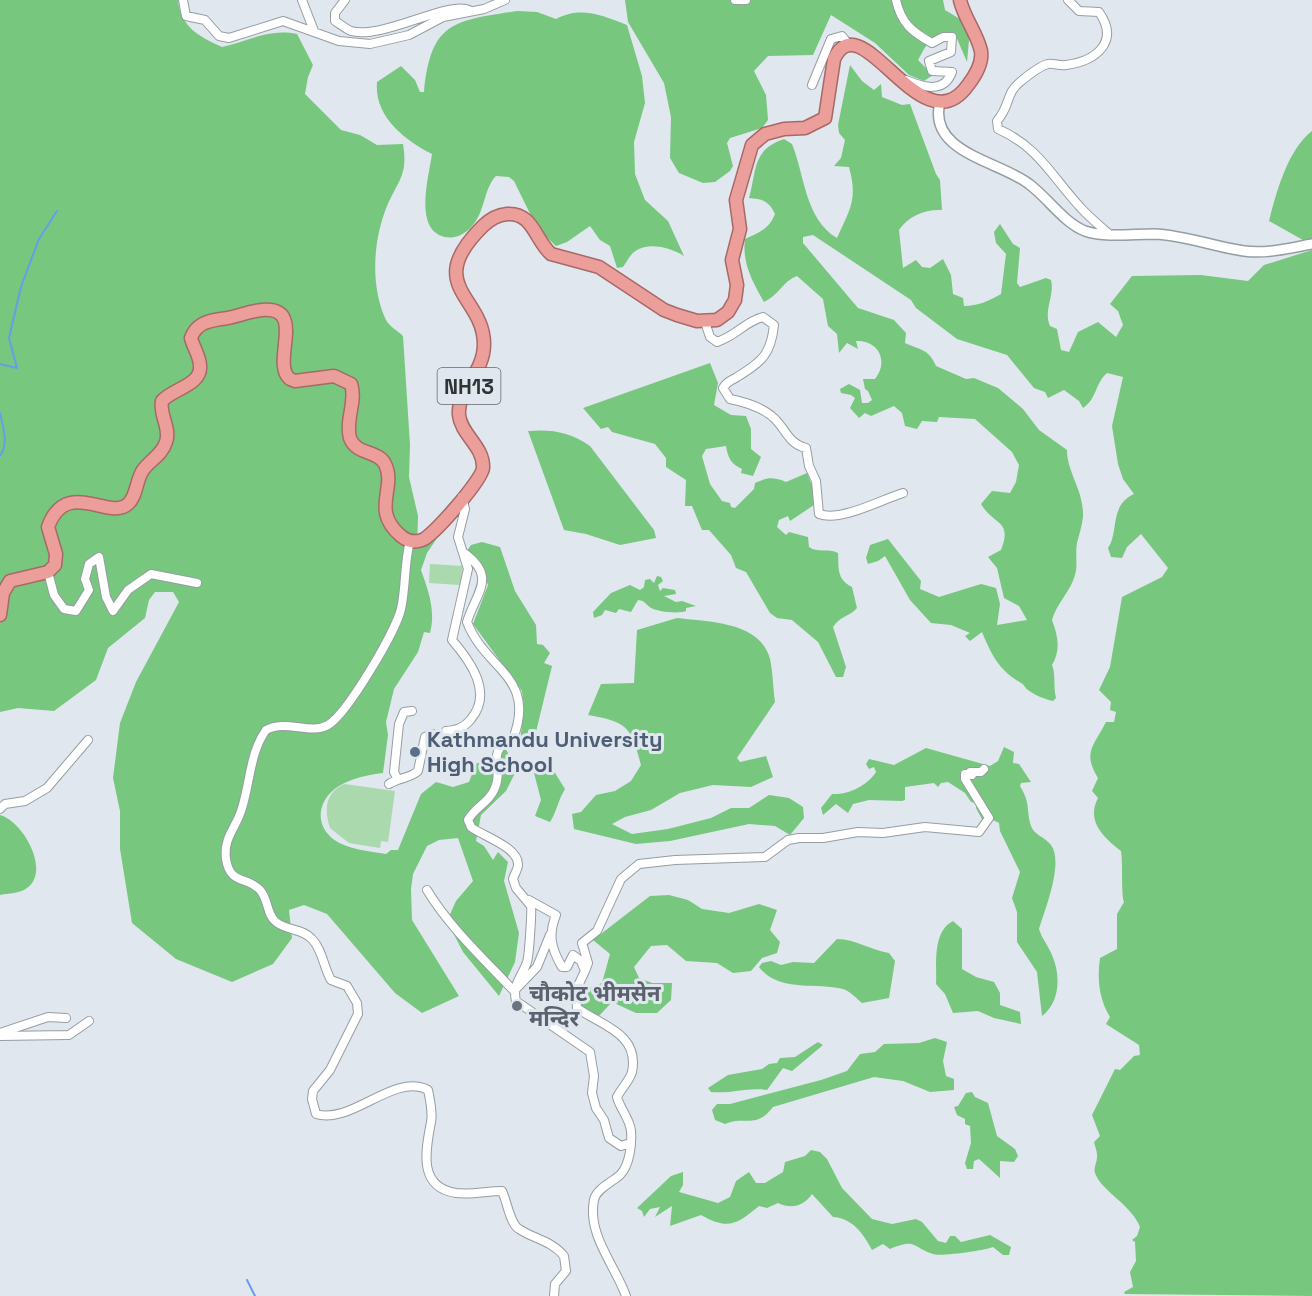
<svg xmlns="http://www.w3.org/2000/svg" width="1312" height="1296" font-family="'Space Grotesk','Noto Sans Devanagari',sans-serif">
  <rect width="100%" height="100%" fill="#e0e7ee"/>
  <path fill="#a9d9ac" d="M430,564L463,566L460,585L429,583Z
    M344,784L395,791L388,842L381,841L380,848L349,843L330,828C324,810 325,793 344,784Z"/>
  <path fill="#77c77f" d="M0,0H178C180,27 200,37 222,47C249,41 269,28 297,34L313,65L308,77L305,94L341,130L360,135L377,145L403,144C408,175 399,179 387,206C373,240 370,286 386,320C389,326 398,331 403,336L410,445L409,477L418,516L417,549L447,523L427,553L421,570C428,590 436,610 430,633L424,632L418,652L394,689L386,722L388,735L383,773C367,775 352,778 339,786C319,798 313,823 333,839C348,850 369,851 386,854L391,850H398L421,794L436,782L453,787L469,782L476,764L506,749L516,771L506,791L481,815L476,841L484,846L493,860L498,852L508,862L504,881L519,933L515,962L499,996L463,952L447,921L456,901L473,881L458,838L439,840L427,846L413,874L411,889L412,920L459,996L422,1013L395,993L327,914L304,905L289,910L292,938L273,964L232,982L176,959L132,923L120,849V811L113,778L120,723L136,682L179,602L173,592H155L149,600L145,618L108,648L96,680L54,711L18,708L0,712Z
    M625,0H943L945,10L965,22L969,40L967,62L955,34C933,30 928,42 918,60L933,75L924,81L909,75L875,43L831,15L813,55L768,56L754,71L766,95L768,120L762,128L730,138L727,143L733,166L730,171L715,182L703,183L679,173L670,158L671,117L664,83L628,22Z
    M517,11L537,12L556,19C581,6 601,15 627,25L642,76L645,103L634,142L635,174L645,200L668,221L684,256C671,248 649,241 634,252C630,255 626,263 623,267L617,268L610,246L600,240L590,226L567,242L556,246L537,228L514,181L509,177L496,176C484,188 485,211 473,225C465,234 457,239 445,237C413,230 429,176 432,154C405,140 374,117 377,82L401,66L415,80L420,92H424C431,21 454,21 517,11Z
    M850,65L862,81L874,90L881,84L882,97L902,105L910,104L936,174L940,180L942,210C925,209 908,216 899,230L903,268L916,260L922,267L930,268L943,259L951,275L953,294L963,298L964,306C978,306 989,301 1001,294L1006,254L996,243L994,232L1000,224L1013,244L1020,248L1017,283L1020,287L1046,278L1051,280C1055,296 1043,310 1050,326L1057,329L1061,350L1069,352L1078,332L1098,322L1116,337L1123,325L1118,311L1110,304L1132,276L1201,275L1248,281L1264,265L1312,250V1296L1125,1294L1124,1292L1133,1287L1130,1272L1136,1261L1135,1242L1132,1240L1137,1236L1140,1227C1131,1204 1101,1191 1095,1173C1093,1167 1098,1161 1097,1155C1097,1151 1095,1146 1094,1142L1100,1136L1092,1115L1115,1069L1120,1070L1134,1056L1140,1055L1139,1045L1106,1024L1110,1017C1099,999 1097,979 1100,958L1117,949V914L1124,902C1121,894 1123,863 1121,851C1103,837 1086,821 1098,798L1092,791L1098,778C1082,752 1094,746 1106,722H1114L1116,712L1110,710L1111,702L1099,690L1110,667L1122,597L1162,577L1168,568L1141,534L1127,547L1122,558L1111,557L1108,548C1119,533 1109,505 1134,494L1123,479L1118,464L1112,426L1123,377L1107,373C1095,383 1097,399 1083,408L1079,401L1064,390L1048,398L1045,392L1034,388L1007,355L957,339L916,308L911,300L813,235L803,237V243L858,308L894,320L906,333L905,343C920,350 929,349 936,366L966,379L974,378L998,388L1023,409L1039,430L1067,450C1067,473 1084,490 1083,517C1082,526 1079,535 1077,543C1075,553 1078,565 1075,575C1071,591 1056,604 1052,620C1058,636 1061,650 1052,665C1056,675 1053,685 1056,698L1053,701C1045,699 1034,695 1028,690C1025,688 1024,684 1021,683C999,670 992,656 982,632L970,641L965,636L970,633L951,625L931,623L910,600L885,556L878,561L868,564L866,558L870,545L888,539L921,581L920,589L939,597L981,584L996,588L1000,604L997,625L1027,620L1019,606L1004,598L997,568L988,557L1001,550C1013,520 993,525 981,504L992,491L1010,493L1016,482L1019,465L1012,452L975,419L939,417L937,422L922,421L917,429L905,426L902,413L894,406L871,416L865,413L859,418L850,408L855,398L851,395L841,393L840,389L849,384L860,390L862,403H868L872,400L868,391L865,389L863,379H875C889,362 879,340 856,341L858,349L847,343L839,353L837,334L828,326L823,299L797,276C783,281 778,296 764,302C752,281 742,263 745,239C759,233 769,229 775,214C769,201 763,199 749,198C757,169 752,150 784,139L792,144C805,176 805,219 837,238C850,209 858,200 849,167L834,166L841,158L845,140L839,133L838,125Z
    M1312,131V239L1303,240L1269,221C1276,193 1288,149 1312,131Z
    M710,363L718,383L714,405L731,415L746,416L751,429V449L761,457L753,476L741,473L742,469C731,464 728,458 726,446L706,449L702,456L710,484L722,501L730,503L731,507L735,508L754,489L755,483C767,477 774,477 786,482L807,473L815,493L814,505L790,521L788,516L779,520L777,527L786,535L789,532L808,537L809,547C816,553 829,548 838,553C839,567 836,579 852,587L857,608C849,617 840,616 833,627L846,667L843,677H836L818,642L792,620L777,618L770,613L746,572L736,568L731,555L709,530H702L692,506H685L686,480L666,467V458L655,444L612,432L608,427L601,429L583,408Z
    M528,431C552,429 570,432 590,446L654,530L656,538L620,545L586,534L564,530Z
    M482,542L500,547L515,591L536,625L537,644L543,645L550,653L544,663L552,666L534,740L520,742L524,707L522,691L473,624L488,585L483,573L467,551L471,545Z
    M657,576L661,577L663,581L658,585L660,591L663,588L675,590L676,594L664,596L676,602L682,601L696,606L686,608V611C678,614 659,612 651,608C645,604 646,601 638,600L631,612L619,609L616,613L605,610L602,615L594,618L593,612L611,593L630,585L640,590L644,587L645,580L650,579L654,583Z
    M677,618C708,622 760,621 770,659C773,673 773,688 775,702L737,758L740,762L766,756L773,777L751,787L713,785L680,793L651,810L625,817L612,824L632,834L668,829L711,818L731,808H749L769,795L789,798L803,807L804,818L790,835L775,826L749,824L670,841L636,844L574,829L572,814L581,812L596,795L615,791L631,781L641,765C631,726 627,722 588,715L601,684L634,683L637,630Z
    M1004,747L1014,752L1013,763L1019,764L1031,782L1021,783L1020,786C1031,804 1026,810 1031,826C1034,835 1045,837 1051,845C1064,863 1045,909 1039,929C1042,939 1048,945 1052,955C1061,975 1060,1003 1042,1016L1037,972L1017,942V912L1012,898L1020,872L1000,831L999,823L989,818L983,821L976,808L977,803L971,802L965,793L948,782L941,783L938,787L934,783L905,787V800L902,801L869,800L853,804L848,813L836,804L823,815L821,808L832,794C848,795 867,786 876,772L874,767L869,769L866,764L869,759L894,765L926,748L990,766L998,761Z
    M549,759L550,765L565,789C558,800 557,811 550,822L535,816L541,800L533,769Z
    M0,815C23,821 51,871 27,888C19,894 9,893 0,895Z
    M669,895L688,900L702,909L729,913L759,904L777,910L770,930L780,942L777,953L762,958L751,971L733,973L717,963L686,961L667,945L651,946L634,967L639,978L652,983H672L671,1000L657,1013H636L612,1002L598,1017L580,1008V996L584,990L602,983L610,954L593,940L650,896Z
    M953,921L962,929V969L976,977L994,982L1000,993V1005L1020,1012L1021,1024L994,1018L978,1011L953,1013L945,994L936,984C937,964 932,932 953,921Z
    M837,939C856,939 870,950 889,953L895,961L889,998L862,1003C857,999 850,991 843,989C816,982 779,993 759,967L762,963L771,961L781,965L793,962L814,963Z
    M935,1038L947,1042L943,1061L946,1076L954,1079V1090L930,1092L903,1081L874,1077L773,1107C755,1130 746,1115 725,1124L715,1120L712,1110L717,1104H730L821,1080L847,1071L860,1054L875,1052L884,1044L919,1043Z
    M818,1042L823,1045L792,1071L783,1068L767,1090C747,1087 731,1094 711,1092L708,1088L728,1075L762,1069L769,1064L777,1063L780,1058L795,1057Z
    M972,1092L975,1097L988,1103L997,1136L1015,1149L1018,1156L1014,1162L1000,1161V1178L979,1159L974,1161L973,1169H967L965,1163L971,1143L970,1126L965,1124V1119L957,1115L954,1107L958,1106L966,1093Z
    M811,1150L820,1152L827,1159L842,1188L872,1219L892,1224L916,1219L922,1222L938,1241L946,1243L950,1236H955L961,1242L990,1235L1011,1247L1009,1255H1003L993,1247C987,1250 940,1257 933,1254C911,1247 917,1238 890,1249L883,1244L872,1250C863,1233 852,1218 833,1217L812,1194C803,1207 791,1209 778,1203L767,1208L759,1206C736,1225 728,1230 701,1215L670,1226L672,1206L655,1217L660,1207L650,1209L644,1217L642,1211L637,1208L671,1176L683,1172V1185L679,1192L718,1203L730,1197L736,1181L749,1172L756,1183H765L783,1172L785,1162L805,1156Z"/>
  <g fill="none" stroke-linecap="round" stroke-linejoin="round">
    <path stroke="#699ceb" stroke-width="2" d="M0,364L17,368L9,338L12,325L21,287L39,239L57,211
      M0,413C3,426 9,444 0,456
      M247,1280L255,1296"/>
    <defs>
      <path id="minor" d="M183,0L186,16L205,20L219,36L229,38L283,21L339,41L370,44L409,35L443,17L484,9L505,0
        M302,0L314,31
        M345,0L335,13V21C340,24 346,29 351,31C382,40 449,0 469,10
        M735,0H746
        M896,0C901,23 912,32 932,43L943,37H952L951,52L929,61L932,71L952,72C944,94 923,87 906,80
        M1068,0L1079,11L1099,12C1120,42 1096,61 1066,65C1060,66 1053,63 1048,64C1040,66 1026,77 1020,82C1005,94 1011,105 997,121L998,129C1039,147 1052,177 1081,208C1089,217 1099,225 1108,233
        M812,85L831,39L842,36L848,44
        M705,322L710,337L717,342C739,334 744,322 763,317L774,325C771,354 762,362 737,377C731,381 727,381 723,388L730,399C745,402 764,408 775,419C786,430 789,444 806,448L809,466L816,481L819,514C841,522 880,500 903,493
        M410,541C404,564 406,587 401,609C396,631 347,714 328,725C310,735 286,719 266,730C250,752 250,783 242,808C237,827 223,837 226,859C230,885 247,876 260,890C269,900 266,914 276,922C287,931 302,928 312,939C323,951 323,966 331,980L347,986L357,1003L358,1014L330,1070L313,1091L312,1099L316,1114C352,1125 394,1072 428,1090C430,1100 433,1112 431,1122C426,1149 417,1187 456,1193C472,1195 487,1191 502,1191C507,1201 510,1224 519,1229C534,1239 552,1241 564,1256L566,1271L555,1284L554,1296
        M463,552C498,577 476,592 467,622C486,671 537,676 513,739C481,753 509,769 491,795C485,804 474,809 468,820L471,827C482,836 519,847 518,865C518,869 514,875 513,879L516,888L531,906C532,911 529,957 527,962C522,977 512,984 516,1001L590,1052L594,1076L592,1093L596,1108L604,1120L609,1138L621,1146L630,1143
        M48,572L54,595L64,609L76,611L89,590L85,579L89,564L99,557L106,597L113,611L128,590L151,574L197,583
        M446,731C457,730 464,728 471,719C493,693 471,662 452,640L468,569L458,537L465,509L462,497
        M397,778L394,772L399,724L404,712L412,711
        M389,784C398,778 411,778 418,771L425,737L433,734L444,739
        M0,809L5,804L25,801L47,788L88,740
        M427,890C450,928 484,959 514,991L537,967L550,935
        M529,900L556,915C548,935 551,948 562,967H567L573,955L581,961L585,971L576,990L577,1008C600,1025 640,1033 632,1072C630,1080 621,1089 617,1097C620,1109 630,1119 631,1131C632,1143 630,1165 620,1175C612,1182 596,1189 594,1200C587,1235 615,1265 626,1296
        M585,971L588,963L582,943L597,931L621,879L639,864L675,860L765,857L788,840L799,838H823L858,832L883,833L925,827L979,832L989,818L965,779V774L972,775L970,772H981L984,769
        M0,1033L48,1017L66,1018
        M0,1036L69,1035L89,1021"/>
      <path id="tertiary" d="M940,102C927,153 1000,161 1029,184C1047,197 1064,223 1085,231C1106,238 1132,234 1154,234C1185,235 1214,247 1244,251C1267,254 1290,248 1312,244"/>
      <path id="trunk" d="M0,615L3,593L10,581L48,572L55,565L56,554L48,527C66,477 109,521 128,504C137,496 136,480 143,470C150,460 162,455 166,442C171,428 159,415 162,401C172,389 202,385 200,366C200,356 193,347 191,338C196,324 207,321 221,319C235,318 248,311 262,310C308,306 270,363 290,379L295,381L334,376L351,384C357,401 345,420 350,438C356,455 378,450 385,464C397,488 370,510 401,536C407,541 414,543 422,540C433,536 482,480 483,468C484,446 461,435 459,415C457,389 484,374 484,344C484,296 422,286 483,226C490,219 497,215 507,214C533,212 535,240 551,254L599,267L664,310L677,315L697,321L717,320L728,312L735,300L737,285L732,260L740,229L736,200L752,145L765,134L784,129L805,128L825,118L834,59C862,0 922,150 968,85C975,76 983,64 981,51C977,33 964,18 960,0"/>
    </defs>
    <use href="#minor" stroke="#969da3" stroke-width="10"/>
    <use href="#tertiary" stroke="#969da3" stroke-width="12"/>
    <use href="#trunk" stroke="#a76967" stroke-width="15"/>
    <use href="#minor" stroke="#fff" stroke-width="8"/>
    <use href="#tertiary" stroke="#fff" stroke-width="9"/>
    <use href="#trunk" stroke="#ec9e9a" stroke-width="12"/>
  </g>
  <circle fill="#5c6f8a" stroke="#e0e7ee" stroke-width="2" cx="415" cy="752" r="6"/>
  <circle fill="#6b7280" stroke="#e0e7ee" stroke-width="2" cx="517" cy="1006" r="6"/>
  <g text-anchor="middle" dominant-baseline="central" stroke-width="6" stroke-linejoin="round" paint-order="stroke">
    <rect fill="#e0e7ee" stroke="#666a6d" stroke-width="1.5" x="437.5" y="368" width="63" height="36" rx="4.5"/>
    <g font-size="21" font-weight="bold" fill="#313436">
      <text x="469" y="386">NH13</text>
    </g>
    <g font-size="22" font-weight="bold" fill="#4e5e75" stroke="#e0e7ee" text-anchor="start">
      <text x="427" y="739">Kathmandu University<tspan x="427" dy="25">High School</tspan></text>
    </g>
    <g font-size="22" font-weight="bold" fill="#5b616d" stroke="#e0e7ee" text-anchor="start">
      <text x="529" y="993">चौकोट भीमसेन<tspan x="529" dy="25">मन्दिर</tspan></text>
    </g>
  </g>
</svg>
